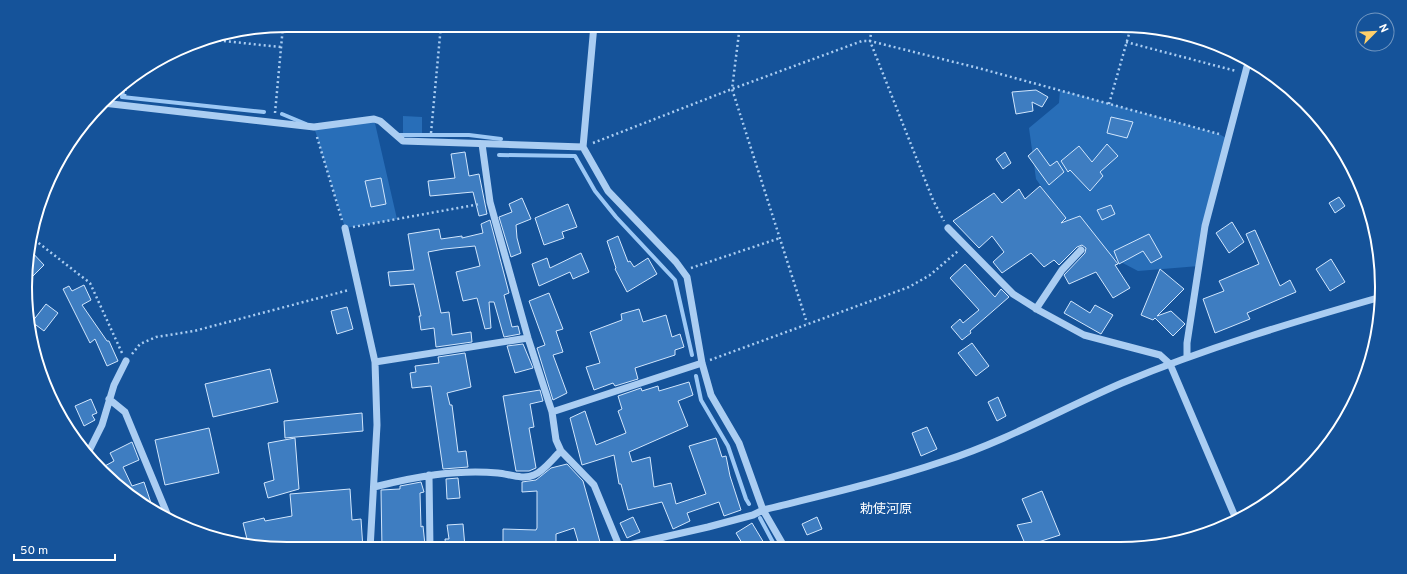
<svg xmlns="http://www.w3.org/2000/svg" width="1407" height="574" font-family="Overpass,'Noto Sans JP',sans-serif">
  <rect width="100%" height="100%" fill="#15539a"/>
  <path fill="#286eb8" d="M1060,90L1219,134L1228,139L1199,266L1138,271L1079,240L1036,179L1029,128L1059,103Z
    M403,116L422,117V136H403Z
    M374,119L397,219L345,228L314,127Z"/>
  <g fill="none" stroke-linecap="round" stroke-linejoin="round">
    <path stroke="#9cc8f5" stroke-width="4" d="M124,85L122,97L264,112
      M282,114L306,124
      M396,135H469L501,139
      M499,155L575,156L595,191L616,217L675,280L692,355
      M696,376L701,400L728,446L746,499L749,504
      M760,518L776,548"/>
  </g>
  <path fill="#3e7dc1" stroke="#d1e6fd" d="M1036,90L1048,97L1042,107L1032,102L1033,111L1016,114L1012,92Z
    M1111,117L1133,122L1127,138L1107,133Z
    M1107,144L1118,156L1100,172L1103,176L1090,191L1070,170L1068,172L1061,161L1079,146L1092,162Z
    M1037,148L1050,166L1057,161L1064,172L1049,185L1028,156Z
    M465,152L469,176L479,174L487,214L479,216L473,192L430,196L428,181L455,178L451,154Z
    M1005,152L1011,163L1003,169L996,159Z
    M381,178L386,204L371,207L365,181Z
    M1040,186L1066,218L1061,223L1080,216L1118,264L1115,265L1130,288L1113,298L1096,272L1069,284L1064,275L1085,253L1086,248L1082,245L1077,247L1059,265L1054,260L1044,267L1031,253L1002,273L993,262L1004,252L992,236L979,248L953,221L994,193L1002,203L1019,189L1025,199Z
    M1339,197L1345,206L1335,213L1329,203Z
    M522,198L531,219L516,225L517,238L521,253L511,257L499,217L512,212L509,204Z
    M568,204L577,227L562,232L564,238L544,245L535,218Z
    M1111,205L1115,214L1102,220L1097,210Z
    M490,220L509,293L504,295L512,327L518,326L520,334L504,337L494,302H489L491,328L485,329L477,298L463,301L456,272L480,266L475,246L444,249L428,252L441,313L449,312L452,335L471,332L472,342L436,347L434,328L421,330L419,316H421L414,284L390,286L388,272L414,270L408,234L439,229L441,239L462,236V238L483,233L481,224Z
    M1232,222L1244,242L1229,253L1216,233Z
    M1255,230L1280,286L1290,280L1296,292L1247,313L1250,319L1215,333L1203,299L1224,291L1219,281L1259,264L1246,234Z
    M1149,234L1162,257L1151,263L1143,251L1119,264L1114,251Z
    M618,236L628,262L630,261L634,267L648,258L657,274L627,292L615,269L616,268L607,241Z
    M29,249L44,265L28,281L27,253Z
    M581,253L589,272L573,279L570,272L539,286L532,264L547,258L550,268Z
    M1331,259L1345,282L1330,291L1316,269Z
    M965,264L995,297L1001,289L1009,297L970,331L971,333L962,340L951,327L960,319L963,323L979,310L950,278Z
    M1160,269L1184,289L1157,316L1171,311L1185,324L1173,336L1155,318L1153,320L1141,315Z
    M84,285L91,300L82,305L107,341H109L118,361L107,366L95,339L90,343L63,289L69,286L72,291Z
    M549,293L563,329L556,331L563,352L553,355L567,393L553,400L537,348L545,345L529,301Z
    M1071,301L1090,313L1095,305L1113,315L1101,334L1064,313Z
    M46,304L58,313L44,331L32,322Z
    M347,307L353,329L337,334L331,311Z
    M639,309L643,322L666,315L672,337L680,334L684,347L675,350V355L635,368L638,379L615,386L613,383L594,390L586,367L600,363L590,332L622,320L621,314Z
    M972,343L989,366L976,376L958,353Z
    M523,344L533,368L515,373L507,346Z
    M465,353L471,387L447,393L450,405H452L458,452L466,451L468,467L443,469L431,386L412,388L410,373L416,372L415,366L439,363L438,357Z
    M270,369L278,402L213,417L205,384Z
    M689,382L693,395L678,401L688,426L629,452L632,462L650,457L654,487L671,483L676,504L706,494L689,446L716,438L722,457L726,456L730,476L741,510L724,516L719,502L687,513L690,521L673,529L662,502L628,510L621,484H619L614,455L582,465L570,418L585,411L596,445L626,433L618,411L622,409L618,396L641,388L642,391L658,386L659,391Z
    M540,390L543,401L530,404L534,427L529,428L536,468L529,471H516L503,396Z
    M998,397L1006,416L997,421L988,402Z
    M91,399L97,413L92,415L95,420L84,426L75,406Z
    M362,413L363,431L285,438L284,421Z
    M927,427L937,449L921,456L912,433Z
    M209,428L219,473L165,485L155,440Z
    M295,438L299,489L268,498L264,483L274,480L268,443Z
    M132,442L139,460L123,467L132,486L144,482L153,509L127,495L103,467L114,461L110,453Z
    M567,464L583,481L600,542L580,548L574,528L556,534V545H549V548H503V529L536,530L537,528V491L522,492V482L536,480L551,468Z
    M458,478L460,498L447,499L446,479Z
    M421,482L424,492L420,493L421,527L423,526L425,545L382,549L381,490L400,489V486Z
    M350,489L352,520L361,519L363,549H296V546L284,548L248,543L243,523L264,518L265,521L292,516L290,494Z
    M1042,491L1060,535L1026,546L1017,525L1032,522L1022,499Z
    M633,517L640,532L627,538L620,523Z
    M817,517L822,529L807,535L802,524Z
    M752,523L767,548H745L736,533Z
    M463,524L465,547L446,549L445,539H449L447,525Z"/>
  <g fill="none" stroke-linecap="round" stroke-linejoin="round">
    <path stroke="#aacdf2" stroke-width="2.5" stroke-dasharray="2 3" stroke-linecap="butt" d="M740,25L732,89L807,323
      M872,25L870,41L933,200L944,221
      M204,39L281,47
      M1126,42L1236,71
      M125,96L126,83
      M1109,104L1131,27
      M275,113L283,26
      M431,133L441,25
      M317,137L342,220
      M593,143L732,89L862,41H870L982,69L1219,134
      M353,227L480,204
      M33,235L36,241L90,283L122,353
      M691,268L780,238
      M132,354L140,344L156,337L194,331L349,290
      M710,360L909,287L930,275L958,251
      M1243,514L1249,512
      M1188,538L1228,520"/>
    <path stroke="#aacdf2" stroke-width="7" d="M594,25L583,147L608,191L676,262L687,277L702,363L711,395L739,443L763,510L785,548
      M103,103L314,127L374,119L380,121L403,141L583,147
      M482,144L490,202L528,338L552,412L556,440L561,451L594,485L620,548
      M345,228L375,362L377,425L370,549
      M948,228L1013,294L1040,311L1084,335L1160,355L1170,364L1236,519
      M1036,309L1062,270L1081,250
      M1187,357V343L1205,226L1249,59
      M375,362L528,338
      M109,399L125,412L168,516
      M552,412L702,363
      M89,451L102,425L114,385L126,361
      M429,475L430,549
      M374,487C414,477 456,469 498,473C509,474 523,480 534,475C544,471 553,458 561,451
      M616,548L708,527L753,515L763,510C824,495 885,481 944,461C1006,441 1062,409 1122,383C1206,348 1293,322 1381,297"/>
  </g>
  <g text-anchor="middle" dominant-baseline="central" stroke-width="3" stroke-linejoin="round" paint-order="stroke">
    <g font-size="13" fill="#fff" stroke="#15539a">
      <text x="886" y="510">勅使河原</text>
    </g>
  </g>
  <path d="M0 0H1407V574H0ZM287 32H1120A255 255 0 0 1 1375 287V287A255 255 0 0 1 1120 542H287A255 255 0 0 1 32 287V287A255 255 0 0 1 287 32Z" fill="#15539a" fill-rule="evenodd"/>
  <path fill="none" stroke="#fff" stroke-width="2" d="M287 32H1120A255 255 0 0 1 1375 287V287A255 255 0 0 1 1120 542H287A255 255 0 0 1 32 287V287A255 255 0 0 1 287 32Z"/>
  <g transform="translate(1375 32) rotate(66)"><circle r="19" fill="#15539a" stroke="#7398c2"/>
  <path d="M0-3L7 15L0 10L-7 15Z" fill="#ffd06b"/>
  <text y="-6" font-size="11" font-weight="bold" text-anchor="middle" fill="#ffffff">N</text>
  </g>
  <path d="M14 554v6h101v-6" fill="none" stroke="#ffffff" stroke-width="2"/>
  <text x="20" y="554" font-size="12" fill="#ffffff" stroke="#15539a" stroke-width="3" paint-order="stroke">50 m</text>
</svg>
